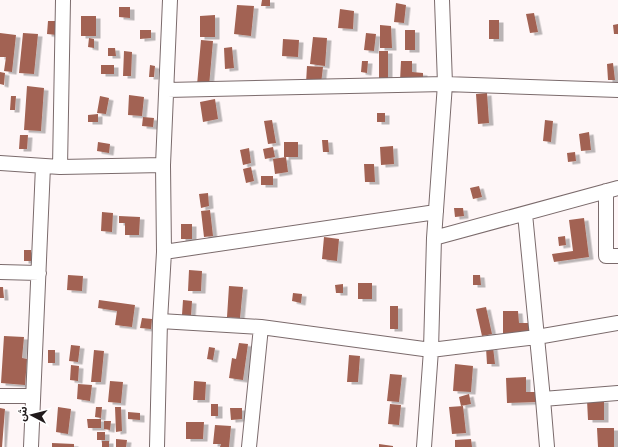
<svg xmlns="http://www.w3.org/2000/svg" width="618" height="447" font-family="Lato,'Noto Sans Arabic',sans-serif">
  <defs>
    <filter id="shadow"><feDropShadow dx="4.5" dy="2.5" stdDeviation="0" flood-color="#0004"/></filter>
  </defs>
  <rect width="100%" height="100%" fill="#fef6f7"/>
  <path fill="#a26252" filter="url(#shadow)" d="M262,0H270V6H261Z
    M396,3L406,5L404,23L394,22Z
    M237,5L254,6L251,36L234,34Z
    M119,7H130V18L119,17Z
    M340,9L354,11L353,29L338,28Z
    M534,13L538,32L530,33L526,14Z
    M215,15V37H200V16Z
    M81,16H96V36H81Z
    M489,20H499V39H489Z
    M48,21H58L57,35L47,34Z
    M618,24V34H614L613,25Z
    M380,25L391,26L392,48H380Z
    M140,30H151V38L140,39Z
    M405,30H415V50H405Z
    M0,33L16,35L12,72L4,71L6,57H0Z
    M23,33L38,34L34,74L19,73Z
    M366,33L376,34L374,51L364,50Z
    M313,37L327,38L325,66L310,64Z
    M89,38L94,39V48L88,47Z
    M283,39L299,40L298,57L282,56Z
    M201,40L213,41L209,86L197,85Z
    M232,47L234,68L225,69L224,48Z
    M108,48H115L116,56H108Z
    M124,51L132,52L131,76H123Z
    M379,51H388V80H379Z
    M362,61H368L367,73L361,72Z
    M401,61H412V72L423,73V81H400Z
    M613,63L615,80H608L607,64Z
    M101,65H114V74H101Z
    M150,65L155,66L154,77H149Z
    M307,66L323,67L321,84L306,83Z
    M0,72L5,73L4,85L0,84Z
    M27,86L44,88L41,131L24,130Z
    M487,93L489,123L478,124L476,94Z
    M129,95L144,97L142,116L128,115Z
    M11,96H16L15,110H10Z
    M100,96L109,98L106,114L97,113Z
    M215,99L218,119L203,122L200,102Z
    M377,113H385V122H377Z
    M98,114V122H88V115Z
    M143,117L154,118L153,127L142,126Z
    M272,120L276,143L268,144L264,121Z
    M545,120L553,121L551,142L543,141Z
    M589,132L591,150L581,151L579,134Z
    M20,135H28L27,149H19Z
    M322,140H328L329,152H323Z
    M98,142L110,144L109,153L97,151Z
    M284,142H298V157H284Z
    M393,146L394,164L381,165L380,147Z
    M273,147L275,157L265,159L263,149Z
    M249,148L251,163L243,165L240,150Z
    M575,152L576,161L568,162L567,153Z
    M286,157L288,172L275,174L273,159Z
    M364,164H374L375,182H365Z
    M251,167L254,181L246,183L243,169Z
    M261,176H273V185H261Z
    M479,186L482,197L473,199L470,188Z
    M208,193L209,206L201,208L199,194Z
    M454,208H463L464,216L455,217Z
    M210,210L213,236L204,237L201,211Z
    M102,212L113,213L112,232L101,231Z
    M119,216L140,217L139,235H125V223H119Z
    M584,218L589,257L554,262L552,254L573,251L569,220Z
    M181,224H192V239H181Z
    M565,236L566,245L559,246L558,237Z
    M324,237L339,239L337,261L322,259Z
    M24,250H31V261H24Z
    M189,270L202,271L201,291H188Z
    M68,275L83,276L82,291L67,290Z
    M473,275H480L481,285H473Z
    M358,283H372V299H358Z
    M343,284V293H336L335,285Z
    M229,286L243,287L240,318L227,317Z
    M0,287H3L4,298H0Z
    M293,293L302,294L301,303L292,301Z
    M99,300L135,305L132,327L115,325L117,311L98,308Z
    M183,300L192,301L191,316L182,315Z
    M390,306H398V329H390Z
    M486,307L492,334L482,336L476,309Z
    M503,311H518L519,323H531V333H503Z
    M142,318L152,319L151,329L140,328Z
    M4,336L24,337L22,358L27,359L25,385L1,383Z
    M239,343L248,344L243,380L229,378L232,358L236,359Z
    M71,345L80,346L78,362L69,361Z
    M209,347L215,348L213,360L207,359Z
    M493,347L495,364H487L486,348Z
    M48,350H55V363H48Z
    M94,350L104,351L101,382H91Z
    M349,355L360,356L358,382H347Z
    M455,364L473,366L471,392L453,391Z
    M71,365L79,366L78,381L70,380Z
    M390,374L402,375L399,402L387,401Z
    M526,377V392H536V402L507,403L506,378Z
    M110,381L123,382L121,403L108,402Z
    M194,381L206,382L205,400H193Z
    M78,384L92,385L90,401L77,399Z
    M469,394L471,404L461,406L459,397Z
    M587,400H604V420H588Z
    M211,404H218V416H211Z
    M390,404L401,405L399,425L388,424Z
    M463,406L466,433L452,434L449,407Z
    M58,407L71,409L68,434L56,432Z
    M96,407H102L101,418L95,417Z
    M115,407H121L122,431L116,432Z
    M0,408L5,409L2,447H0Z
    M230,408H242V419L231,420Z
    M128,412L140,413V420L128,419Z
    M87,419H101V428H88Z
    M104,421H111L110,430L104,429Z
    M186,422H204L203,439H186Z
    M215,425L231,426L229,447H220L221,444H213Z
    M597,428H614V447H598Z
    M97,432H105V440H97Z
    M116,439L127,440L126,447H116Z
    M471,439L472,447H455V440Z
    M102,441H109V447H102Z
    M52,443L74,444V447H52Z
    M379,444L393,446V447H379Z"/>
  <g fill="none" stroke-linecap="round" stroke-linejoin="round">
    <defs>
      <path id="minor" d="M167,90L445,84L618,90
        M0,163L60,167L163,165
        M60,167L63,0
        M606,191V256H618
        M525,214L543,399
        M434,238L618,188
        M164,252L436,212
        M0,272L39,273
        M160,321L261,327L431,350L537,337L618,323
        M0,396H33
        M31,447L43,166
        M157,447L160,321L164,252L163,165L170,0
        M249,447L261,327
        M424,447L431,350L434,238L445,84L442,0
        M547,447L543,399L618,393"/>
    </defs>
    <use href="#minor" stroke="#7b6b6c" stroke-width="16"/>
    <use href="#minor" stroke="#fff" stroke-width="14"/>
  </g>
  <g transform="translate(32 415) rotate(277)" stroke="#ffffff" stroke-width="3" paint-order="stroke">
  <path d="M0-3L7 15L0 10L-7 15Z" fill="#201a1b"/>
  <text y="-6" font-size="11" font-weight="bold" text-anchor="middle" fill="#201a1b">ش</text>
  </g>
</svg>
